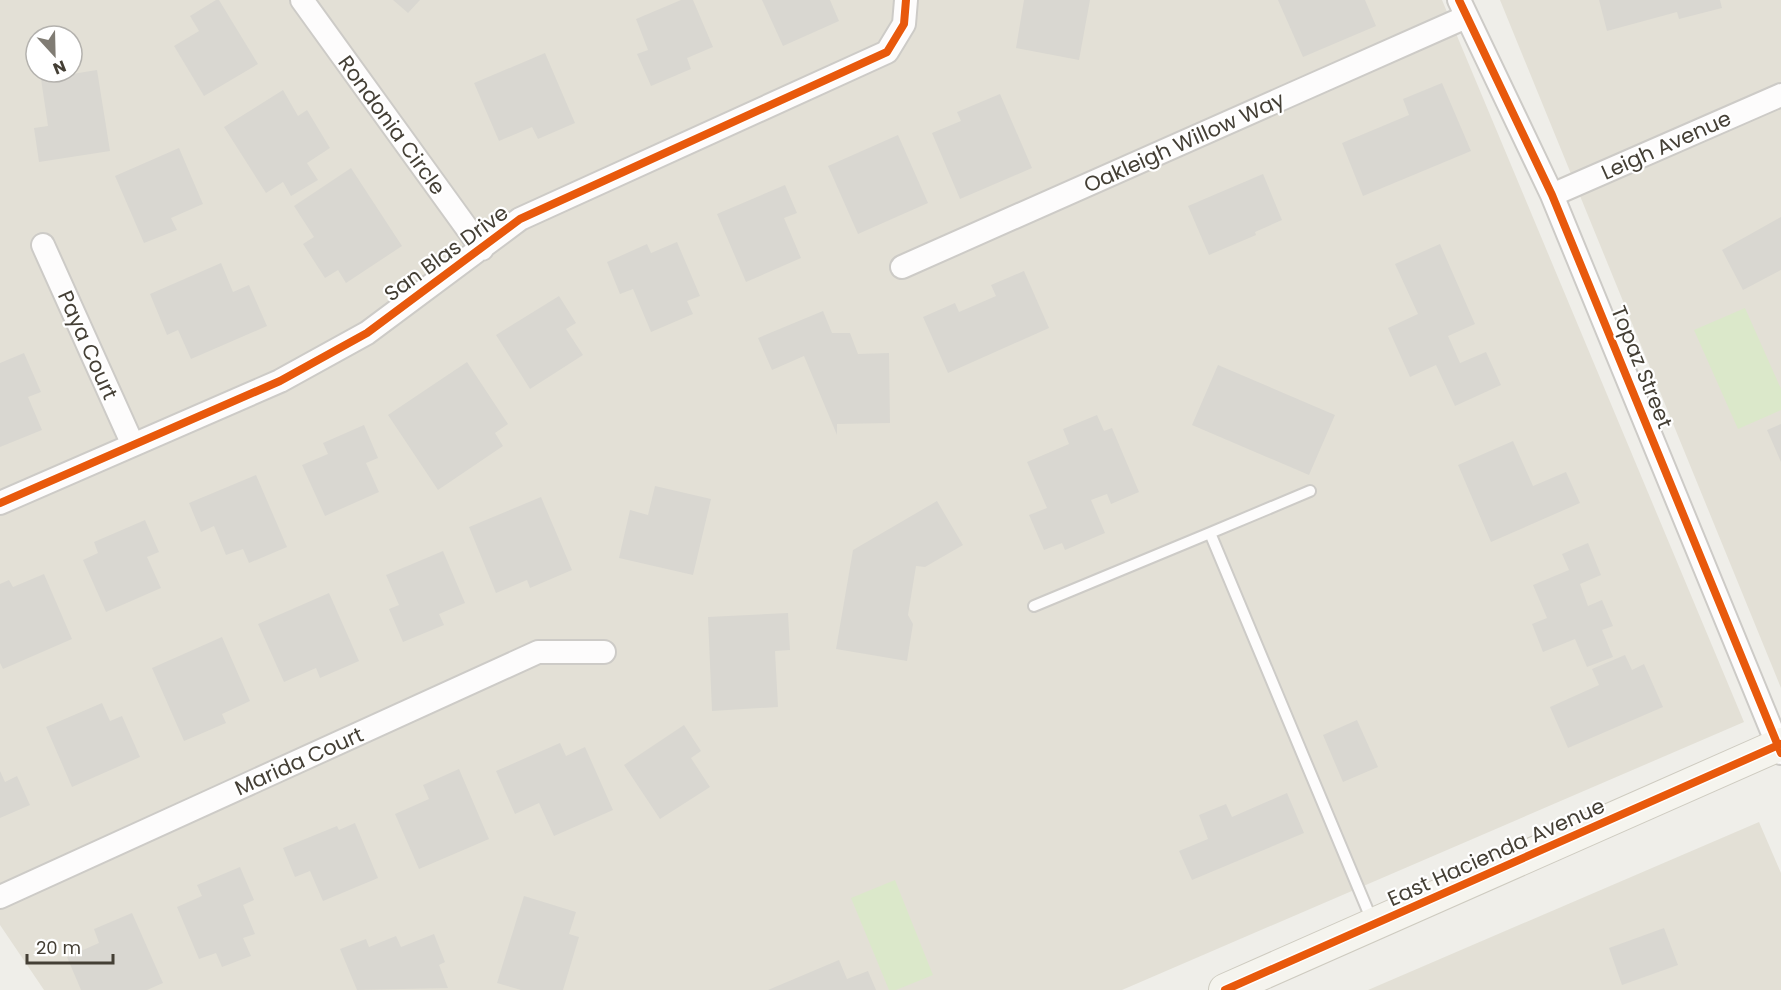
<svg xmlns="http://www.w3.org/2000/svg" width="1781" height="990" font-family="Poppins,sans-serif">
  <rect width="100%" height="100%" fill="#efeee9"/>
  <path fill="#e3e0d6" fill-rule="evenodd" d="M0,0H1442L1744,722L1122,990H44L0,925ZM36,36H72V72H36Z
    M1500,0H1781V688Z
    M1759,822L1781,873V990H1368Z"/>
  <path fill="#dbe8ca" d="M1745,308L1781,389V410L1738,429L1694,330Z
    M895,880L933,975L896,990H889L851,898Z"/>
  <path fill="#d9d7d1" d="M216,0H219L258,64L204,96L174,46L199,31L190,16Z
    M393,0H420L408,13Z
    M681,0H693L713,47L687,58L691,69L651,86L637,54L648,50L636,19Z
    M762,0H830L839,21L783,46Z
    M1024,0H1090L1079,60L1016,48Z
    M1278,0H1365L1376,26L1303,57Z
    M1599,0H1720L1722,8L1679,19L1677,12L1607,31Z
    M545,53L575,123L538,139L532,127L499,141L474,83Z
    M97,70L110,151L39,162L34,128L48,126L41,79Z
    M1442,83L1471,151L1363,196L1342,143L1409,115L1403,99Z
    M283,90L298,116L307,110L330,148L307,163L318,180L291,196L283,182L266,193L224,127Z
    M1000,94L1032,168L960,199L932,133L961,121L957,112Z
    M898,135L928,203L858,234L828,166Z
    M179,148L203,204L171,218L177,230L144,243L115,176Z
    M351,168L402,246L346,283L338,270L325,278L303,244L314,237L294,206Z
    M1263,174L1282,220L1255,232L1256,235L1209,255L1188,206Z
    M785,185L797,213L784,218L801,258L746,282L717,214Z
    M1781,217V270L1743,290L1722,250Z
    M677,242L700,296L687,301L693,314L651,332L633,289L620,294L607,262L647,244L651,253Z
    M1440,244L1475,324L1448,336L1460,363L1486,352L1501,385L1455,406L1436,365L1410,377L1388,328L1418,314L1395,264Z
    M221,263L233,292L249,285L267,326L191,359L178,330L167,335L150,294Z
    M1024,271L1049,328L948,373L923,317L955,303L959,312L996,296L991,285Z
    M559,296L576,323L566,329L583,355L530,389L496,335Z
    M823,311L832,333H850L858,354L889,353L890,423L837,424V435L804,356L772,370L758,338Z
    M24,353L41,392L28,397L42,430L0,447V363Z
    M467,362L508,424L495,433L503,446L438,490L388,415Z
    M1218,365L1335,415L1309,475L1192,425Z
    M1097,415L1104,431L1112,428L1139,492L1111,504L1107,494L1091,500L1105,533L1065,550L1062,543L1044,550L1029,515L1047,508L1027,462L1069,444L1063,429Z
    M1781,424V462L1767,430Z
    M364,425L378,458L366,463L379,492L325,516L302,465L328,454L323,443Z
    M1513,441L1533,486L1566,472L1580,503L1491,542L1458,465Z
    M256,475L287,547L249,563L243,549L226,555L214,526L201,532L189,503Z
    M655,486L711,499L693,575L619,558L630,510L648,515Z
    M541,497L572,570L530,588L527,580L496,593L469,527Z
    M937,501L963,545L925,567L916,566L908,615L913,624L907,661L836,649L853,550Z
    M145,520L159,552L147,557L161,588L106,612L83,560L98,553L94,542Z
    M1588,543L1601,575L1580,584L1588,606L1602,600L1613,626L1602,630L1613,657L1587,667L1575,639L1543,652L1532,624L1547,618L1533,585L1569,570L1562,554Z
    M443,551L465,603L439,614L444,625L403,642L389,609L399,605L386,575Z
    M44,574L72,639L3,669L0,663V584L9,580L13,587Z
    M329,593L359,661L320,678L316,668L284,682L258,624Z
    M788,613L790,650L775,651L778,707L712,711L708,617Z
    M222,637L250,701L222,714L226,723L184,741L152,668Z
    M1625,655L1632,670L1644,664L1663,707L1568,748L1550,707L1599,685L1592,669Z
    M102,703L110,721L122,716L140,757L72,787L46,727Z
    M1357,720L1378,767L1343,782L1323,735Z
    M684,725L701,751L691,758L710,787L660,819L624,765Z
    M560,743L566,756L585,747L613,810L554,836L539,803L515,814L496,771Z
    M459,769L489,839L419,869L395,814L429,799L423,785Z
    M0,771L5,782L17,776L30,805L0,818Z
    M1287,793L1304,833L1192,880L1179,851L1208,839L1199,815L1226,804L1232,817Z
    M355,823L378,878L323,901L310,871L295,877L283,848L337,826L339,830Z
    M240,867L254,900L243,905L255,934L243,938L251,956L222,967L216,953L199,959L177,907L202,896L197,885Z
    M524,896L576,912L569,934L579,937L563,990H521L497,983Z
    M132,913L163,983L147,990H81L67,957L99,943L94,929Z
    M1664,928L1678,965L1622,985L1609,948Z
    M434,934L445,962L439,965L448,988L357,990L340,949L366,939L369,947L396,936L401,947Z
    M839,960L847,979L868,971L876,990H768Z"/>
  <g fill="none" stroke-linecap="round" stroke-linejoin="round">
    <defs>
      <path id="lane" d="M1210,533L1310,491
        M1034,606L1210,533L1373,923"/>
      <path id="street" d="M302,0L482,249
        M1459,0L1552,195L1781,753
        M1552,195L1781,95
        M43,245L133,445
        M902,267L1466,17
        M0,503L280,381L367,333L520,219L887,52L904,24L906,0
        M0,897L538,652H604"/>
      <path id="secondary" d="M1225,990L1781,744"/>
    </defs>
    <use href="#lane" stroke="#cdcbc7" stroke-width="14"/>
    <use href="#street" stroke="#cdcbc7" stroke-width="26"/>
    <use href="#secondary" stroke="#cecbc0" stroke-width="34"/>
    <use href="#lane" stroke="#fdfcfc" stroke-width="10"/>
    <use href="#street" stroke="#fdfcfc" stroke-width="22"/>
    <use href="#secondary" stroke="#f5f4ee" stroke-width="32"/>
    <defs>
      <path id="cycleway" d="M1459,0L1552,195L1781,753
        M0,503L280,381L367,333L520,219L887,52L904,24L906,0
        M1225,990L1781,744"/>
    </defs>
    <use href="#cycleway" stroke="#fff" stroke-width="11"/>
    <use href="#cycleway" stroke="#e8590c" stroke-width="8"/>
  </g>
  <g text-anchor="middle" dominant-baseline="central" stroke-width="4.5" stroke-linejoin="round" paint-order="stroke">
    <g font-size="21" fill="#443f35" stroke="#fff">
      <text transform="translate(392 125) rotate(54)">Rondonia Circle</text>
      <text transform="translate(1184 142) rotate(-24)">Oakleigh Willow Way</text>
      <text transform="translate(1666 145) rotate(-24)">Leigh Avenue</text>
      <text transform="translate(446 253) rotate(-36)">San Blas Drive</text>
      <text transform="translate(88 345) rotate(66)">Paya Court</text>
      <text transform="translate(1642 367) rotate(68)">Topaz Street</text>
      <text transform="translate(299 761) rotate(-24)">Marida Court</text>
      <text transform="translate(1496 852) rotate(-24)">East Hacienda Avenue</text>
    </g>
  </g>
  <g transform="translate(54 54) rotate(158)"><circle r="28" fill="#ffffff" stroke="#b4b2ae" stroke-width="1.5"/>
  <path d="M0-4.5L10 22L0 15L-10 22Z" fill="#807c74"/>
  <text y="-9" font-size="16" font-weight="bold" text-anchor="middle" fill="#443f35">N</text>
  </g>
  <path d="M27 954v9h86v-9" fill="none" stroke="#443f35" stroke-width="3"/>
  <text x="36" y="954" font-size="18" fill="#443f35" stroke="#ffffff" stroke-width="4.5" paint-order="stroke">20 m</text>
</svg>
